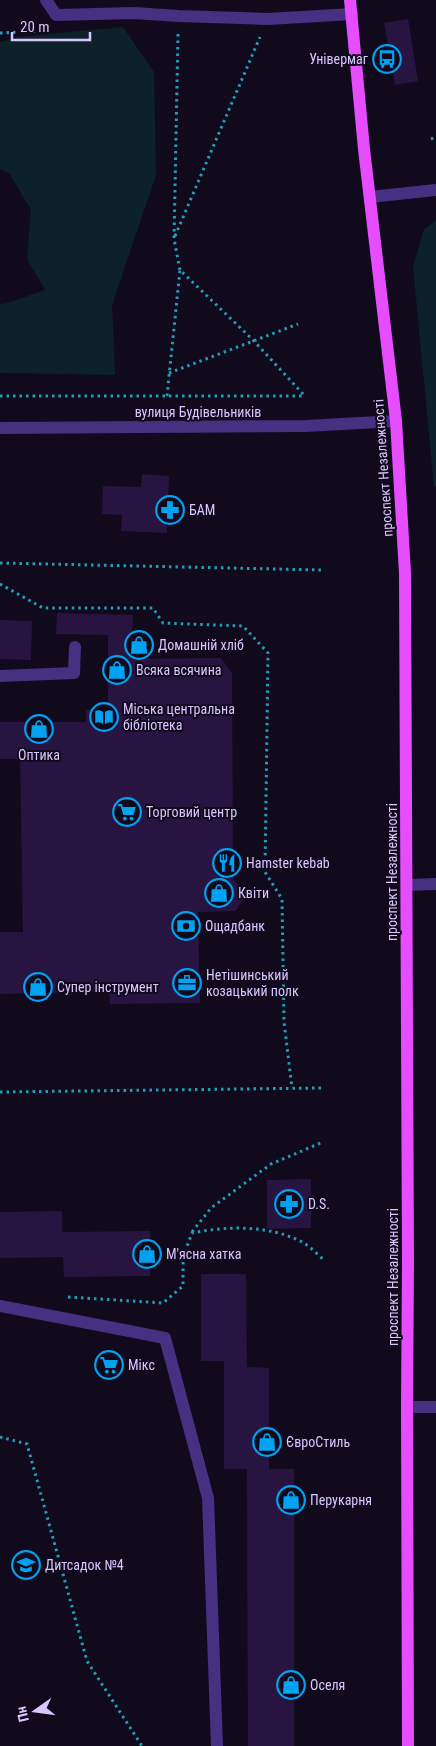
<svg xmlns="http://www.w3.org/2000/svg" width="436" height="1746" font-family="'Roboto Condensed',sans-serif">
  <rect width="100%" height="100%" fill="#110a1d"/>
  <path fill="#0c2228" d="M123,27L154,72L156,175L112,305L115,375L0,373V304L8,303L45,290L27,259L31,210L9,173L0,169V42L18,37Z
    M436,221V486H434L413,267L424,229Z"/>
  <path fill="#271440" d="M408,19L418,81L395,85L384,23Z
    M142,474L169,476L167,533L121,531L122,515L102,514L103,486L141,487Z
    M57,613L133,615L131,659L221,658L232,673L233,879L243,889V900L235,911L198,912L200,1003L110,1004L109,992L0,994V932H23L20,759H0V722H86V710H108V635L56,634Z
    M0,620L32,621L31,660L0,659Z
    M311,1179V1228L267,1229V1180Z
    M62,1211V1232L150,1231V1276L64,1277L63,1257L0,1258V1212Z
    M201,1274H246L247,1367L269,1368V1469H294V1746H248L247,1469H224V1361H201Z
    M102,1350L124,1359L116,1379L94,1370Z"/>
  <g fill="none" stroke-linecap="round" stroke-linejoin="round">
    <path stroke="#219eb7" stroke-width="3" stroke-dasharray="2.5 4" stroke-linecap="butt" d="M0,33L44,31
      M178,34L174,239L180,270
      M431,139L436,137
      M175,236L260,37
      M169,373L298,324
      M0,396H305
      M167,396L180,270L253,340L304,395
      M0,563L321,570
      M0,584L43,608H153L163,623L243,626L268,653L265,872L282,899L284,1022L292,1088
      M0,1092L322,1088
      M192,1232L211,1208L271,1164L323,1142
      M68,1297L163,1303L183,1286V1257L192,1233C227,1226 265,1225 298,1240C308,1244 317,1254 325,1261
      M0,1437L27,1444L87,1661L142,1746"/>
    <path stroke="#453081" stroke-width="12" d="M46,0L56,15L134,13L178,16L268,19L352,14
      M370,197L436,190
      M0,428L306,426L396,421
      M0,676L74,673L75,647
      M407,885L436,884
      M0,1306L165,1338L208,1498L217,1746
      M407,1407H436"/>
    <path stroke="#e54dff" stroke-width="12" d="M350,0L364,149L396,421L405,573L408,1261L407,1407L408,1746"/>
  </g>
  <defs>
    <symbol id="bus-ring" viewBox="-11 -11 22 22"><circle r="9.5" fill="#110a1d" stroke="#00a2f1" stroke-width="1.5"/><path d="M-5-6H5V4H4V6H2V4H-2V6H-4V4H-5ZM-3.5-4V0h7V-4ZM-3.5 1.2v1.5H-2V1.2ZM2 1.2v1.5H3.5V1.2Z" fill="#00a2f1"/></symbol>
    <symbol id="pharmacy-ring" viewBox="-11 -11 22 22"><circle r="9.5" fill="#110a1d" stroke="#00a2f1" stroke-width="1.5"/><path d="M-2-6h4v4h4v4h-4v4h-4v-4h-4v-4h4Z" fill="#00a2f1"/></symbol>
    <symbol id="shop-ring" viewBox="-11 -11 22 22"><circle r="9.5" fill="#110a1d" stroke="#00a2f1" stroke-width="1.5"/><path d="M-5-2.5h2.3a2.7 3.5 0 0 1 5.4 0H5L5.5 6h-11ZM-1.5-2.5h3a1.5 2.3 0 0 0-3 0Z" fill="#00a2f1"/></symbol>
    <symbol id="library-ring" viewBox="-11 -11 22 22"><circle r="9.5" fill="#110a1d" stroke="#00a2f1" stroke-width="1.5"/><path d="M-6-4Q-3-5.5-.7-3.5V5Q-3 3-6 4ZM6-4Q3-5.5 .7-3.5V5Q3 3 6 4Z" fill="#00a2f1"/></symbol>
    <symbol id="supermarket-ring" viewBox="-11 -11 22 22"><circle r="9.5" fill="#110a1d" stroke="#00a2f1" stroke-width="1.5"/><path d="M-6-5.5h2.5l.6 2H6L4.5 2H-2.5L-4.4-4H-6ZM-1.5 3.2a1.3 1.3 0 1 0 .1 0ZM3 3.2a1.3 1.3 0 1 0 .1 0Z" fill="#00a2f1"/></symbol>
    <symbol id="restaurant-ring" viewBox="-11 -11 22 22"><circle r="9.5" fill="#110a1d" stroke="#00a2f1" stroke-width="1.5"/><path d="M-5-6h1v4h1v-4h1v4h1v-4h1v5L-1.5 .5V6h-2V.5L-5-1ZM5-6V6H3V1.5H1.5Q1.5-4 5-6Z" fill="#00a2f1"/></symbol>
    <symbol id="bank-ring" viewBox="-11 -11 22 22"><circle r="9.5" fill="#110a1d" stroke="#00a2f1" stroke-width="1.5"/><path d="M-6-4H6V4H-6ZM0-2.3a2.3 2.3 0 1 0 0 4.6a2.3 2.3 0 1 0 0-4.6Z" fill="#00a2f1"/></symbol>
    <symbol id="office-ring" viewBox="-11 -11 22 22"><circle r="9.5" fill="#110a1d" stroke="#00a2f1" stroke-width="1.5"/><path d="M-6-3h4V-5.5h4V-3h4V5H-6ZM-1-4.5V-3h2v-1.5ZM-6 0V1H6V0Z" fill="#00a2f1"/></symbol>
    <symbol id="school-ring" viewBox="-11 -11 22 22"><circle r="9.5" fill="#110a1d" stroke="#00a2f1" stroke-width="1.5"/><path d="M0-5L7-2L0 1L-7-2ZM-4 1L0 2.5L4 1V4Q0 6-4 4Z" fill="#00a2f1"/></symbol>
  </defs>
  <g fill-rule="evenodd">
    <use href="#bus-ring" x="371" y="43" width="32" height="32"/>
    <use href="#pharmacy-ring" x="154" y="494" width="32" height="32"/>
    <use href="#shop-ring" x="123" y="629" width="32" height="32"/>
    <use href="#shop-ring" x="101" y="654" width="32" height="32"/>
    <use href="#library-ring" x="88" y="701" width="32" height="32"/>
    <use href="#shop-ring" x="23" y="713" width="32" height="32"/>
    <use href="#supermarket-ring" x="111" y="796" width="32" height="32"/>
    <use href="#restaurant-ring" x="211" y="847" width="32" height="32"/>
    <use href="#shop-ring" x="203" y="877" width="32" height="32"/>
    <use href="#bank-ring" x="170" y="910" width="32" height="32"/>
    <use href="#office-ring" x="171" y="967" width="32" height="32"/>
    <use href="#shop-ring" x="22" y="971" width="32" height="32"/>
    <use href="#pharmacy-ring" x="273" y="1188" width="32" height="32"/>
    <use href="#shop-ring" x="131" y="1238" width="32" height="32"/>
    <use href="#supermarket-ring" x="93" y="1349" width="32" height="32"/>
    <use href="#shop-ring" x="251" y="1426" width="32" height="32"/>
    <use href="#shop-ring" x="275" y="1484" width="32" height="32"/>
    <use href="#school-ring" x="10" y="1549" width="32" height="32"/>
    <use href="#shop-ring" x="275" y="1669" width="32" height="32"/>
  </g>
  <g text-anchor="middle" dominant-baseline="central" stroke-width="4" stroke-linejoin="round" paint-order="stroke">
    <g font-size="14" fill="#d9c6ff" stroke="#110a1d" text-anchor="start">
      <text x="368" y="59" text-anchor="end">Універмаг</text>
      <text x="189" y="510">БАМ</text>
      <text x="158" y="645">Домашній хліб</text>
      <text x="136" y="670">Всяка всячина</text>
      <text x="123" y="709">Міська центральна<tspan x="123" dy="16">бібліотека</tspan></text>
      <text x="39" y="755" text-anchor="middle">Оптика</text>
      <text x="146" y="812">Торговий центр</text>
      <text x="246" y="863">Hamster kebab</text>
      <text x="238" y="893">Квіти</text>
      <text x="205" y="926">Ощадбанк</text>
      <text x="206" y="975">Нетішинський<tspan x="206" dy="16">козацький полк</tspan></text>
      <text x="57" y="987">Супер інструмент</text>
      <text x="308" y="1204">D.S.</text>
      <text x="166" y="1254">М'ясна хатка</text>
      <text x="128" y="1365">Мікс</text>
      <text x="286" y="1442">ЄвроСтиль</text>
      <text x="310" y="1500">Перукарня</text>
      <text x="45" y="1565">Дитсадок №4</text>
      <text x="310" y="1685">Оселя</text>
    </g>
    <g font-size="14" fill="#d9c6ff" stroke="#110a1d">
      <text x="198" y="412">вулиця Будівельників</text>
      <text transform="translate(383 468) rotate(-94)">проспект Незалежності</text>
      <text transform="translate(392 872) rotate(-90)">проспект Незалежності</text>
      <text transform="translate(393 1277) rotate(-90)">проспект Незалежності</text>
    </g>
  </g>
  <g transform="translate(35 1711) rotate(256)" stroke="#110a1d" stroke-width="4" paint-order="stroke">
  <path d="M0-4L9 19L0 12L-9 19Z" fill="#d9c6ff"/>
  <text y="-8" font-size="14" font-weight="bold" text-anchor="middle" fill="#d9c6ff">Пн</text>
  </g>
  <path d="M12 32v8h78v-8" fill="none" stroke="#d9c6ff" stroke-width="2.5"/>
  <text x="20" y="32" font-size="15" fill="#d9c6ff" stroke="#110a1d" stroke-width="4" paint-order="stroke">20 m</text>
</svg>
